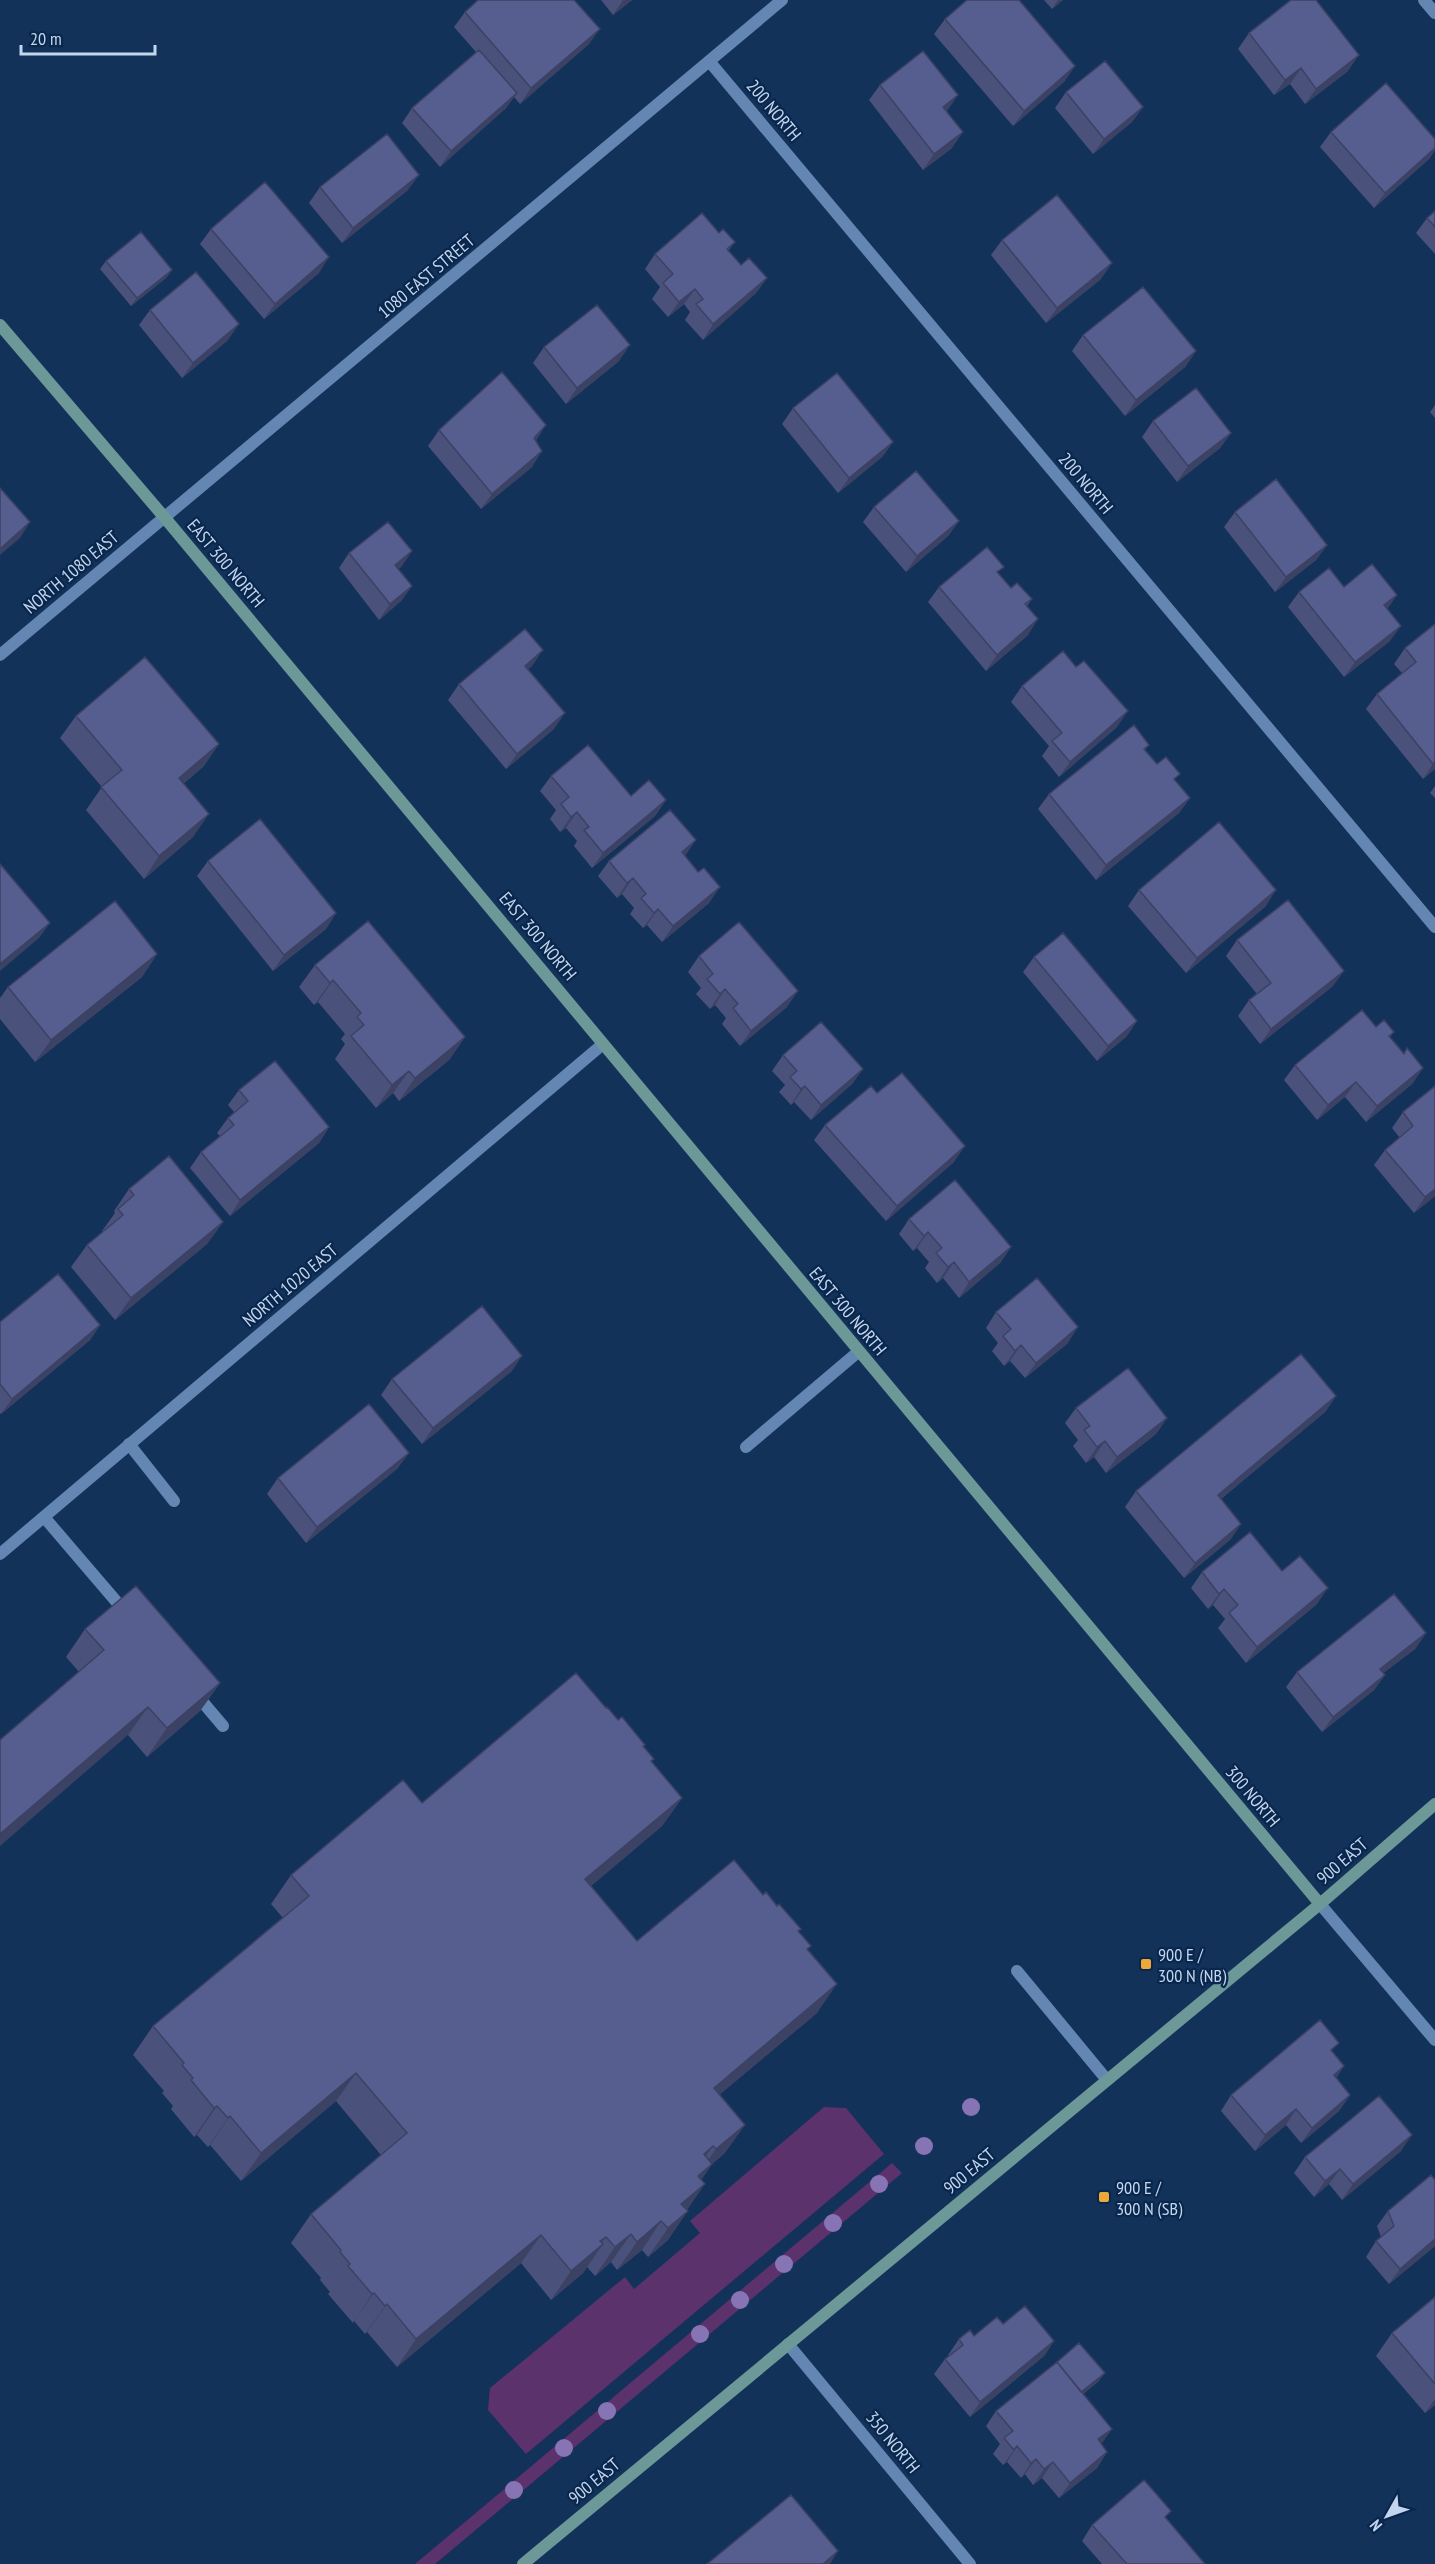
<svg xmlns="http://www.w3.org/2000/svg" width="1435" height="2564" font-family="'PT Sans Narrow',sans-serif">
  <rect width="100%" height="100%" fill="#133259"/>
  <path fill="#5b326b" d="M824,2107L846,2108L884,2154L526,2454L488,2410L490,2388L625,2277L634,2289L700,2233L690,2221Z
    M892,2163L902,2173L435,2564H415Z"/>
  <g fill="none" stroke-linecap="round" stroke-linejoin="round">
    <path stroke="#6486b3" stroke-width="12" d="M129,1444L174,1501
      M746,1447L858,1352
      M44,1517L127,1614
      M195,1693L223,1726
      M1017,1971L1107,2080"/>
    <path stroke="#6486b3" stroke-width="12" d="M1424,0L1435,13
      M709,61L1435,927
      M0,655L782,0
      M0,1554L603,1044
      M1320,1904L1435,2040
      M788,2344L970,2564"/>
    <path stroke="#6c9898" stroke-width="12" d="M0,325L165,518L1320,1904
      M523,2564L1320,1904L1435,1804"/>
  </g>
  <g fill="#8774b4">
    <circle cx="971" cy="2107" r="9"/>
    <circle cx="924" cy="2146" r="9"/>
    <circle cx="879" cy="2184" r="9"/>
    <circle cx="833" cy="2223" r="9"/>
    <circle cx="784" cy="2264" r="9"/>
    <circle cx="740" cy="2300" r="9"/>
    <circle cx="700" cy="2334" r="9"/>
    <circle cx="607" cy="2411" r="9"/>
    <circle cx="564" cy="2448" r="9"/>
    <circle cx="514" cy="2490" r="9"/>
  </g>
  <path fill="#4a517b" d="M601,0H632L613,15Z
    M1044,0H1063L1052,9Z
    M465,12L589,44L520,104L514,97L506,108L440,167L402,123L412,108L476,52L454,27Z
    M945,19L1065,81L1013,126L934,34Z
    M1249,33L1348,71L1305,104L1290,84L1274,95L1238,49Z
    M880,85L947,111L952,148L923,170L869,100Z
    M1066,92L1143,107L1132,122L1093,154L1055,108Z
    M1331,132L1435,139V150L1429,159L1374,208L1320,147Z
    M320,187L408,190L342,243L309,203Z
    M1435,211V254L1416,233L1427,218Z
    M211,229L319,273L264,319L200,244Z
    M719,233L735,242L728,251L741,265L767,278L756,293L703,340L685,320L690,312L684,304L668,317L652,299L660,287L645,269L655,254Z
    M1002,240L1101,279L1046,323L991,255Z
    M106,261L172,270L166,278L131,306L100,269Z
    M150,310L228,340L182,378L139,325Z
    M1083,335L1196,351L1185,367L1125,416L1072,351Z
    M544,347L619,361L566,404L533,363Z
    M1435,405V418L1430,412Z
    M793,408L893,442L882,457L838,493L782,424Z
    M1153,421L1231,433L1220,448L1177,482L1142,437Z
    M439,430L536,441L532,467L481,509L428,446Z
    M874,507L959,521L948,536L906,572L863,522Z
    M1235,512L1327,545L1316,560L1275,592L1224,527Z
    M412,551L401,567L398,569L412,586L401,601L379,620L339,568L349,553Z
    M999,573L1011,588L1032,599L1027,606L1028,635L986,671L928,602L939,587Z
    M1344,587L1397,595L1387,609L1390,641L1344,677L1288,607L1299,592Z
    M1435,624V769L1423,779L1366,709L1377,694L1402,673L1394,664L1405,648Z
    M532,666L528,669L554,729L506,769L448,700L459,684Z
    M1022,686L1117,727L1059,777L1042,756L1049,746L1011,702Z
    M76,716L219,744L203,767L183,784L193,837L144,879L86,810L102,787L60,738Z
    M1149,745L1145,750L1157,764L1176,781L1190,798L1179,813L1096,880L1038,809L1049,794Z
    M551,776L631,796L666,800L655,816L592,868L574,846L577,841L566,828L560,832L550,819L556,810L540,791Z
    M1435,786V798L1430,793Z
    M685,856L709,903L662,942L647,925L643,928L630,914L634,908L622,894L617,898L598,876L609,861Z
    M208,861L336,913L326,929L273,971L197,876Z
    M1139,890L1266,906L1186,973L1128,906Z
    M1237,940L1333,986L1260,1044L1238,1016L1249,1000L1257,994L1226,956Z
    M157,954L142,977L35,1062L0,1019V998L8,987Z
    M699,956L787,1007L740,1046L722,1024L726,1018L715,1005L710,1009L696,994L701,988L688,972Z
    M1034,957L1137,1021L1126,1037L1097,1061L1023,972Z
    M315,965L465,1037L449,1060L399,1101L393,1093L376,1108L335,1059L345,1044L341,1039L345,1034L318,1002L314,1005L299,987Z
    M1376,1027L1394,1032L1390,1037L1404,1053L1407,1048L1423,1068L1412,1084L1366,1122L1345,1097L1317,1120L1284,1080L1295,1065Z
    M783,1055L863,1069L852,1084L811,1120L794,1102L791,1105L779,1092L785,1085L772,1071Z
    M1435,1086V1196L1414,1213L1374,1165L1385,1150L1400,1138L1392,1128L1403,1112Z
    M239,1090L329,1127L319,1143L230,1216L190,1168L201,1152L220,1136L217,1133L228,1118L234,1112L228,1105Z
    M877,1093L954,1162L886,1221L814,1140L825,1125Z
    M129,1189L223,1222L207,1244L115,1320L71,1267L87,1245L103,1232L102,1231L115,1213L114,1211Z
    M909,1219L1011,1247L1000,1263L959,1298L943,1278L937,1283L925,1268L929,1262L917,1248L913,1251L899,1234Z
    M996,1312L1068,1343L1025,1378L1010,1361L1004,1366L992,1351L998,1343L986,1328Z
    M0,1322L100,1325L90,1340L1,1414L0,1413Z
    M512,1371L422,1444L381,1395L392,1379Z
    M1336,1396L1325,1412L1221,1499L1231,1539L1184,1578L1125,1507L1136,1491Z
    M1076,1408L1167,1418L1156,1434L1106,1473L1094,1457L1086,1463L1073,1446L1078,1440L1065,1423Z
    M398,1468L306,1543L267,1494L278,1478Z
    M1282,1571L1317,1604L1246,1663L1218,1628L1225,1619L1213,1605L1208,1609L1191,1588L1202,1572Z
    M85,1629L220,1683L200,1711L147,1757L128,1735L79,1672L66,1657Z
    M1426,1633L1415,1649L1383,1673L1385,1675L1374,1690L1322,1732L1286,1687L1297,1672Z
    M606,1708L618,1720L644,1747L652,1762L682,1798L662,1826L591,1886L637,1941L763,1895L799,1932L811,1946L808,1949L817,2013L719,2095L725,2153L712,2164L701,2180L687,2210L668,2240L648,2257L642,2250L617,2270L611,2262L595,2276L587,2267L583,2273L551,2300L521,2263L397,2367L367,2332L365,2334L354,2321L353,2323L328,2294L330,2292L320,2280L321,2278L291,2243L311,2214L381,2155L336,2101L241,2181L210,2145L208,2147L197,2135L194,2137L171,2109L173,2106L162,2093L164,2091L133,2055L153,2026L283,1918L271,1904L291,1875L422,1803Z
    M1333,2052L1344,2066L1336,2078L1350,2095L1339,2111L1301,2143L1286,2125L1255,2151L1221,2111L1231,2095Z
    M1401,2151L1342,2200L1329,2184L1314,2197L1294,2173L1305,2157Z
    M1435,2180V2246L1389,2284L1366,2257L1376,2241L1381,2237L1377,2226L1388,2211Z
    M1435,2297V2405L1425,2413L1376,2356L1392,2333Z
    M1003,2324L1054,2341L1044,2356L970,2417L934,2374L945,2359L949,2356L948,2355L959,2339L974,2336Z
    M1099,2381L1083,2394L1112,2429L1101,2444L1107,2452L1097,2468L1059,2498L1042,2478L1033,2485L1025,2474L1021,2478L1007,2462L1003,2465L993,2454L1000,2444L986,2426L996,2411Z
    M1166,2518L1205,2564H1102L1082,2541L1092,2525Z"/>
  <path fill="#3c4264" d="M623,0H632L613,15Z
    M1058,0H1063L1052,9Z
    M600,29L589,44L520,104L531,88Z
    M1359,55L1348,71L1305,104L1316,89Z
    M1075,66L1065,81L1013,126L1024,111Z
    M1301,68L1290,84L1274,95L1285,80Z
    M517,93L506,108L440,167L451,151Z
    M958,95L947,111L932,122L943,107Z
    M1143,107L1132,122L1093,154L1104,139Z
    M963,132L952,148L923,170L934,154Z
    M1435,148V150L1429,159L1374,208L1385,193Z
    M419,175L408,190L342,243L353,228Z
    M329,257L319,273L264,319L275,304Z
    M1112,263L1101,279L1046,323L1057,308Z
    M172,270L166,278L131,306L137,298Z
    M767,278L756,293L703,340L713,324Z
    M695,289L684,304L668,317L679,302Z
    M239,324L228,340L182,378L193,363Z
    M630,345L619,361L566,404L577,388Z
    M1196,351L1185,367L1125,416L1136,400Z
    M546,425L536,441L534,438Z
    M1231,433L1220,448L1177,482L1188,466Z
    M893,442L882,457L838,493L849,478Z
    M542,451L532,467L481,509L492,494Z
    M959,521L948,536L906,572L917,556Z
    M30,522L20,538L0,555V549Z
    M1327,545L1316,560L1275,592L1286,577Z
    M412,551L401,567L384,580L395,565Z
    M412,586L401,601L379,620L390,604Z
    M1397,595L1386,610L1384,605Z
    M1038,619L1028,635L986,671L997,655Z
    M1401,626L1390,641L1344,677L1355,662Z
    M543,650L532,666L514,681L525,666Z
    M1128,711L1117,727L1059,777L1070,762Z
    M565,713L554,729L506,769L517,754Z
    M219,744L203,767L163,801L179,778Z
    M1435,762V769L1423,779L1433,764Z
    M1190,798L1179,813L1096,880L1106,865Z
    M666,800L655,816L592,868L603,853Z
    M577,812L566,828L560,832L571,817Z
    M209,814L193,837L144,879L159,856Z
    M696,840L685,856L682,852Z
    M633,878L622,894L617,898L627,883Z
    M720,887L709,903L662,942L673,926Z
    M1276,890L1266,906L1186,973L1197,958Z
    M658,909L647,925L643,928L654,913Z
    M336,913L326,929L273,971L284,955Z
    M50,923L39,938L0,971V965L1,963Z
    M157,954L142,977L35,1062L51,1040Z
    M1344,971L1333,986L1260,1044L1271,1029Z
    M333,980L318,1002L314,1005L330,983Z
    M725,989L715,1005L710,1009L720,994Z
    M798,991L787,1007L740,1046L751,1031Z
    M1137,1021L1126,1037L1097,1061L1108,1046Z
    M465,1037L449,1060L399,1101L415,1078Z
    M1423,1068L1412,1084L1366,1122L1377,1106Z
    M863,1069L852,1084L811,1120L821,1105Z
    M409,1071L393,1093L376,1108L392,1085Z
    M1356,1082L1345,1097L1317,1120L1328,1105Z
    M805,1086L794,1102L791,1105L801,1089Z
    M329,1127L319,1143L230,1216L240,1200Z
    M965,1146L954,1162L886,1221L897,1206Z
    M1435,1189V1196L1414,1213L1425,1197Z
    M223,1222L207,1244L115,1320L131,1298Z
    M928,1232L917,1248L913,1251L924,1236Z
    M1011,1247L1000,1263L959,1298L969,1282Z
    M954,1262L943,1278L937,1283L948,1267Z
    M100,1325L90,1340L1,1414L12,1399Z
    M1078,1327L1068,1343L1025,1378L1036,1363Z
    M1021,1345L1010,1361L1004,1366L1015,1351Z
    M522,1356L512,1371L422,1444L433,1428Z
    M1336,1396L1325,1412L1207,1510L1218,1495Z
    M1167,1418L1156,1434L1106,1473L1117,1457Z
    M1105,1441L1094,1457L1086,1463L1097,1447Z
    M409,1453L398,1468L306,1543L317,1527Z
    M1241,1524L1231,1539L1184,1578L1195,1563Z
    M1328,1588L1317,1604L1246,1663L1257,1647Z
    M1224,1589L1213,1605L1208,1609L1219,1594Z
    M1426,1633L1415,1649L1369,1684L1380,1669Z
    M1385,1675L1374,1690L1322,1732L1333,1717Z
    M220,1683L200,1711L147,1757L167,1728Z
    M148,1707L128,1735L0,1846V1834Z
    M682,1798L662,1826L565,1908L585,1879Z
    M837,1984L817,2013L694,2116L714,2088Z
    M1344,2066L1333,2082L1334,2075Z
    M356,2073L336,2101L241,2181L261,2153Z
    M1350,2095L1339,2111L1301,2143L1312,2128Z
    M217,2106L197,2135L194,2137L214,2108Z
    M1296,2109L1286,2125L1255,2151L1265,2135Z
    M230,2116L210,2145L208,2147L228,2118Z
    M745,2125L725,2153L696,2177L716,2149Z
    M1412,2135L1401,2151L1342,2200L1353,2184Z
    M713,2146L693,2174L704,2154Z
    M712,2164L692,2193L698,2176Z
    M1340,2169L1329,2184L1314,2197L1325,2181Z
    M705,2184L685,2213L681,2204Z
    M688,2211L668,2240L648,2257L668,2228Z
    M661,2221L642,2250L617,2270L637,2242Z
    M631,2234L611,2262L595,2276L615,2247Z
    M541,2235L521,2263L397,2367L416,2339Z
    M606,2237L597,2249L603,2244L583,2273L551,2300L571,2271Z
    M1435,2239V2246L1389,2284L1400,2269Z
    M374,2293L354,2321L353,2323L372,2294Z
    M387,2304L367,2332L365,2334L385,2306Z
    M1054,2341L1044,2356L970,2417L980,2402Z
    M1105,2373L1099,2381L1072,2402L1077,2395Z
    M1435,2399V2405L1425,2413Z
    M1112,2429L1101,2444L1098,2439Z
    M1017,2446L1007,2462L1003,2465L1014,2450Z
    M1107,2452L1097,2468L1059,2498L1070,2483Z
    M1036,2459L1025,2474L1021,2478L1031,2463Z
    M1053,2462L1042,2478L1033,2485L1044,2469Z
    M838,2551L830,2564H823Z"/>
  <path fill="#565e8f" stroke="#3c4264" stroke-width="1.5" d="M478,0H574L600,29L531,88L465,12Z
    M967,0H1019L1075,66L1024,111L945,19Z
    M1291,0H1316L1359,55L1316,89L1301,68L1285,80L1249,33Z
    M479,50L517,93L451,151L412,108Z
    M923,51L958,95L943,107L963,132L934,154L880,85Z
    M1105,61L1143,107L1104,139L1066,92Z
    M1386,83L1435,139V148L1385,193L1331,132Z
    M387,134L419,175L353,228L320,187Z
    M265,182L329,257L275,304L211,229Z
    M1057,195L1112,263L1057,308L1002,240Z
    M1435,211V227L1427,218Z
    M702,213L719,233L723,229L735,242L727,249L741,265L749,258L767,278L713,324L696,304L703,299L695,289L679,302L663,283L673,274L655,254Z
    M141,232L172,270L137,298L106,261Z
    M196,272L239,324L193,363L150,310Z
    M1143,287L1196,351L1136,400L1083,335Z
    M597,305L630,345L577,388L544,347Z
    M502,372L546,425L534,438L542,451L492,494L439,430Z
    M837,373L893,442L849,478L793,408Z
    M1196,388L1231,433L1188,466L1153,421Z
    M916,471L959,521L917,556L874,507Z
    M1276,479L1327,545L1286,577L1235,512Z
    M0,488L30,522L0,549Z
    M388,522L412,551L395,565L412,586L390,604L349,553Z
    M987,547L1004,567L997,572L1011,588L1017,583L1032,599L1025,604L1038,619L997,655L939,587Z
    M1372,564L1397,595L1384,605L1401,626L1355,662L1299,592L1329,568L1344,587Z
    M1435,624V762L1433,764L1377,694L1416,662L1405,648Z
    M525,629L543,650L525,666L565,713L517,754L459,684Z
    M1063,651L1076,667L1084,661L1128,711L1070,762L1052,741L1062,733L1022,686Z
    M145,657L219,744L179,778L209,814L159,856L101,787L122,770L76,716Z
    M1134,725L1149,745L1144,749L1157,764L1166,757L1180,774L1174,779L1190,798L1106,865L1049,794Z
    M588,745L631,796L649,780L666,800L603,853L584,830L589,827L577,812L571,817L561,804L569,797L551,776Z
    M670,810L696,840L682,852L698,872L704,868L720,887L673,926L658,909L654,913L641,898L646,894L633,878L627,883L609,861Z
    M260,819L336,913L284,955L208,861Z
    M1219,822L1276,890L1197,958L1139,890Z
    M0,864L50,923L1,963L0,962Z
    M1288,900L1344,971L1271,1029L1249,1000L1271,983L1237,940Z
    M115,901L157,954L51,1040L8,987Z
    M368,921L465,1037L415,1078L409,1071L392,1085L351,1036L364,1025L357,1017L361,1013L333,980L330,983L315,965Z
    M739,922L798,991L751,1031L733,1008L738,1004L725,989L720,994L707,979L713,974L699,956Z
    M1063,933L1137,1021L1108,1046L1034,957Z
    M1362,1010L1376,1027L1384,1020L1394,1032L1389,1036L1404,1054L1407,1048L1423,1068L1377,1106L1356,1082L1328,1105L1295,1065Z
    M821,1022L863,1069L821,1105L805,1086L801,1089L790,1077L797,1071L783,1055Z
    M275,1061L329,1127L240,1200L201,1152L234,1125L228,1118L248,1101L239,1090Z
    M902,1073L965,1146L897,1206L825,1125L871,1086L877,1093Z
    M1435,1086V1189L1425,1197L1385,1150L1413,1126L1403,1112Z
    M169,1156L223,1222L131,1298L87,1245L123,1215L118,1209L134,1195L129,1189Z
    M955,1180L1011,1247L969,1282L954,1262L948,1267L936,1253L942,1248L928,1232L924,1236L909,1219Z
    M58,1274L100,1325L12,1399L0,1384V1322Z
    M1037,1278L1078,1327L1036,1363L1021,1345L1015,1351L1003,1336L1011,1329L996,1312Z
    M482,1306L522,1356L433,1428L392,1379Z
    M1301,1354L1336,1396L1218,1495L1241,1524L1195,1563L1136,1491Z
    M1128,1368L1167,1418L1117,1457L1105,1441L1097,1447L1084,1430L1090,1426L1076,1408Z
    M369,1404L409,1453L317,1527L278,1478Z
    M1250,1532L1282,1571L1300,1556L1328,1588L1257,1647L1229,1613L1238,1605L1224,1589L1219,1594L1202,1572Z
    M136,1586L220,1683L167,1728L148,1707L0,1834V1740L104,1650L85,1629Z
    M1394,1594L1426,1633L1380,1669L1385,1675L1333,1717L1297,1672Z
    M576,1673L606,1708L607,1707L618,1720L622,1717L645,1745L643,1746L654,1759L651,1761L682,1798L585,1879L637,1941L734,1860L763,1895L766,1892L777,1906L779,1904L801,1929L798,1931L811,1946L807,1949L837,1984L714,2088L745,2125L716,2149L713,2146L704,2154L712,2164L698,2176L705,2184L681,2204L688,2211L668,2228L661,2221L637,2242L631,2234L615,2247L606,2237L600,2241L603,2244L571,2271L541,2235L416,2339L387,2304L385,2306L374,2293L372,2294L348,2266L350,2264L340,2252L341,2250L311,2214L407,2133L356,2073L261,2153L230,2116L228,2118L217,2106L214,2108L191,2080L193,2078L182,2065L184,2063L153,2026L309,1896L291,1875L403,1780L422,1803Z
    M1320,2020L1339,2043L1331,2050L1344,2066L1334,2075L1350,2095L1312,2128L1296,2109L1265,2135L1231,2095Z
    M1379,2096L1412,2135L1353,2184L1340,2169L1325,2181L1305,2157Z
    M1431,2175L1435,2180V2239L1400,2269L1376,2241L1394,2226L1388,2211Z
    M1435,2297V2384L1392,2333Z
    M1025,2306L1054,2341L980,2402L945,2359L963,2345L959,2339L970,2330L974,2336L997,2317L1003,2324Z
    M1079,2343L1105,2373L1081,2392L1057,2362Z
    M1057,2362L1112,2429L1098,2439L1107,2452L1070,2483L1053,2462L1044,2469L1036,2459L1031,2463L1017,2446L1014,2450L1004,2438L1013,2431L996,2411Z
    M1144,2480L1171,2511L1165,2517L1205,2564H1127L1092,2525Z
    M791,2495L838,2551L823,2564H707Z"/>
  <g fill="#eca93a" stroke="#09274d" stroke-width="2">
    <rect x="1140" y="1958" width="12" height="12" rx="3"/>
    <rect x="1098" y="2191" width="12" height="12" rx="3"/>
  </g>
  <g text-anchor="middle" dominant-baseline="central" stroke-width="4.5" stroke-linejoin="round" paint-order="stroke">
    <g font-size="18" fill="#c4d6ef" stroke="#09274d">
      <text transform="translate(774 110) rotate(50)">200 NORTH</text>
      <text transform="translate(426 276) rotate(-40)">1080 EAST STREET</text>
      <text transform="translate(1086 483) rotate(50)">200 NORTH</text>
      <text transform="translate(226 563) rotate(50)">EAST 300 NORTH</text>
      <text transform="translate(71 572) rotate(-40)">NORTH 1080 EAST</text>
      <text transform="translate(538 936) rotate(50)">EAST 300 NORTH</text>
      <text transform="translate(290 1285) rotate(-40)">NORTH 1020 EAST</text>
      <text transform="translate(848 1311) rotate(50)">EAST 300 NORTH</text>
      <text transform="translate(1253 1796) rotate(50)">300 NORTH</text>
      <text transform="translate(1342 1861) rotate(-41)">900 EAST</text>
      <text transform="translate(969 2171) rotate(-40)">900 EAST</text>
      <text transform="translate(893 2442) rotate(51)">350 NORTH</text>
      <text transform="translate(594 2481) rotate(-40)">900 EAST</text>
    </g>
    <g font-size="18" fill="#c4d6ef" stroke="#09274d" text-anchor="start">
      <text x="1158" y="1954">900 E /<tspan x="1158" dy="21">300 N (NB)</tspan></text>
      <text x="1116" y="2187">900 E /<tspan x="1116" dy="21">300 N (SB)</tspan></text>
    </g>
  </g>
  <g transform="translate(1387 2516) rotate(230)" stroke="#09274d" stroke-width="4.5" paint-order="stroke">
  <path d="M0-4.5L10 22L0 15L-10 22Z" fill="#c4d6ef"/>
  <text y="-9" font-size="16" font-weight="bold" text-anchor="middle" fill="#c4d6ef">N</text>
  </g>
  <path d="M21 45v9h134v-9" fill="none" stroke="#c4d6ef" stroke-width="3"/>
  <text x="30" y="45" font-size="18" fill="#c4d6ef" stroke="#09274d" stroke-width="4.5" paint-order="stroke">20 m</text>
</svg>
